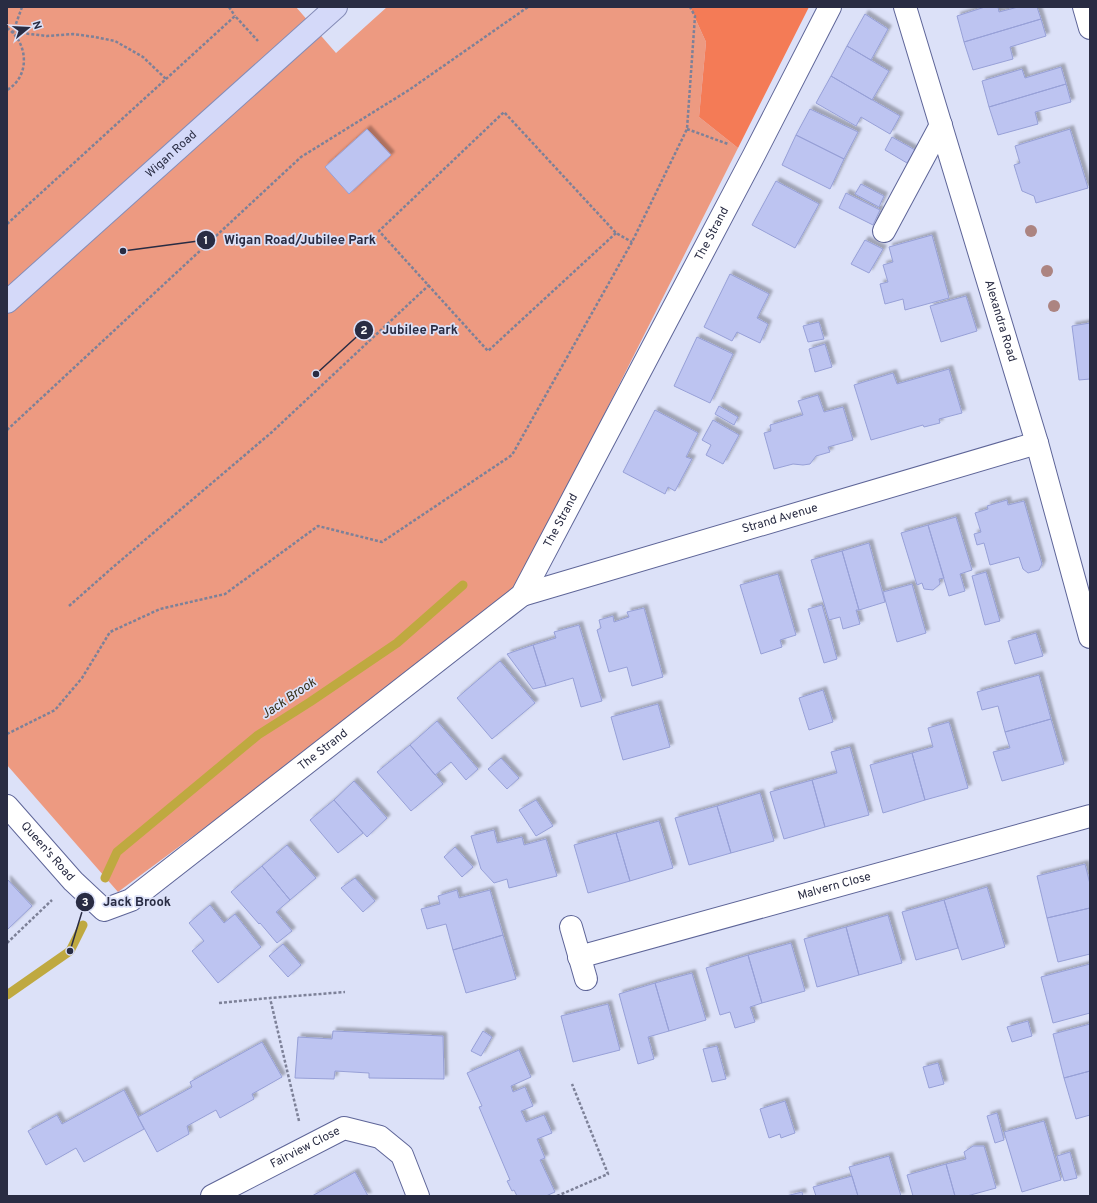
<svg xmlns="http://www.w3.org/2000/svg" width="1097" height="1203" font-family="Overpass,sans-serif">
  <defs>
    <filter id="shadow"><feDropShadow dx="3.5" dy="-3.5" stdDeviation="1" flood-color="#0004"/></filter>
  </defs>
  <rect width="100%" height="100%" fill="#dce1f8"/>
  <path fill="#ed9a81" d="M7,7H296L336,53L387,7H690L706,42L699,117L738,148L511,600L118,892L7,765Z"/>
  <path fill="#f47b56" d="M690,7H809L738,148L699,117L706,42Z"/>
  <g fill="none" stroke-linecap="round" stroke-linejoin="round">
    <path stroke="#bfa940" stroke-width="9" d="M105,878L117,852L258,735L310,702L397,643L463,585
      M7,995L70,951L83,925"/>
  </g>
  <path fill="#bdc4f1" stroke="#97a0d7" filter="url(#shadow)" d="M985,7H998L999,12L1018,7H1037L1041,19L964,42L957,16Z
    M865,14L888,29L871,60L847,46Z
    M1041,19L1046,36L1010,47L1013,59L973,70L964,42Z
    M847,46L889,71L872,100L831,76Z
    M1061,67L1066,84L989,107L982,81L1022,69L1025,78Z
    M831,76L900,116L890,134L861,117L856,126L816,103Z
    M1066,84L1071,102L1035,112L1038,124L998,135L989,107Z
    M810,109L858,132L844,159L796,135Z
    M367,129L391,155L349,194L325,167Z
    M1070,129L1088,188L1036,203L1034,196L1022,191L1014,165L1020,163L1015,146Z
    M796,135L844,159L830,189L782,165Z
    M892,137L915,150L907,163L885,150Z
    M776,181L819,204L795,248L752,225Z
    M861,184L884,196L879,207L855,194Z
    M846,193L880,210L873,225L839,208Z
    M932,235L949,298L905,310L903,299L885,304L880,284L888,282L883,265L893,262L889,247Z
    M865,240L883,249L869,273L851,264Z
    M730,274L769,294L757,318L768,324L760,343L737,332L732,341L704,327Z
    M966,296L977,331L941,342L930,306Z
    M819,322L824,339L808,342L803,326Z
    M1090,323V379L1079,380L1072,326Z
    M697,337L733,354L710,403L674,386Z
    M825,344L832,367L815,372L809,349Z
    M949,369L962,413L939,419L940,423L924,427L923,425L871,440L854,385L893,373L897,384Z
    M818,395L824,412L843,407L853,440L828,447L830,452L816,456L810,464L803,465L793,464L774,469L764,433L771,431L770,425L803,415L798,401Z
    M719,406L738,417L734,425L715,414Z
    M655,410L698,433L686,457L692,459L675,491L668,487L665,494L623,472Z
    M713,420L739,435L723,464L706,455L711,445L702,440Z
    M1007,500L1008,505L1024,501L1042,564L1039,570L1028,573L1023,569L1019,557L990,565L984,543L977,545L974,534L981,532L975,513L988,509L987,506Z
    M956,517L972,570L960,574L965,591L949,596L928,525Z
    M928,525L944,578L939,579L940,584L933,590L924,589L922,583L917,585L901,533Z
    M869,543L885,602L859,610L842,551Z
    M842,551L859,610H856L860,624L843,629L840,617L829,620L811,560Z
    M986,572L1000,621L985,625L972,576Z
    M778,574L796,635L780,640L782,647L761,654L740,585Z
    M912,584L926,633L897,642L883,592Z
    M822,605L837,659L824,663L808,609Z
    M644,608L663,677L632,686L627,667L609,672L597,630L601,628L599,620L613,616L614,622L629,617L627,612Z
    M579,625L602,701L581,707L573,678L546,686L533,645L556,638L554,632Z
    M1036,633L1043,656L1015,664L1008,641Z
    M533,645L546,686L533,689L507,654Z
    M500,661L535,703L492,739L457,698Z
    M1039,675L1051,719L1005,732L998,706L982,710L977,692Z
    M823,690L833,722L809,730L799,698Z
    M658,704L670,747L623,760L611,717Z
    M1051,719L1064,764L1002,781L993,752L1010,748L1005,732Z
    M437,721L478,769L466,780L451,762L435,775L410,745Z
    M949,722L968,788L925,800L912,753L933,747L928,728Z
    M410,745L443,784L411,811L377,772Z
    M850,747L869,815L825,827L812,780L837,773L831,752Z
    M912,753L925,800L883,813L870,765Z
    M501,758L519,778L507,789L488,769Z
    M812,780L825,827L784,839L770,792Z
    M354,781L387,818L367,837L334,800Z
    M760,793L774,841L731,853L717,806Z
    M334,800L363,833L338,853L310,820Z
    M536,800L553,826L536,836L519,810Z
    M717,806L731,853L689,865L675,818Z
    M659,821L673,868L630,881L616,833Z
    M494,830L497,843L522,837L524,845L546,839L557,876L509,888L507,879L494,883L481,869L471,836Z
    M616,833L630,881L588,893L574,845Z
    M287,845L316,878L290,900L262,866Z
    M455,847L473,867L462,877L444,857Z
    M1085,864L1090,884V908L1047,918L1037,876Z
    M262,866L290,900L276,912L292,931L277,943L260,923L259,924L231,892Z
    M355,878L375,901L363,912L341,888Z
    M7,879L32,906L7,930Z
    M987,887L1005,947L962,960L944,900Z
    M457,890L459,898L490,890L503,935L453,950L446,924L427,929L421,909L440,904L438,896Z
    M944,900L958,948L916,960L902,912Z
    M210,905L224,923L235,914L261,947L218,983L192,951L204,941L189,923Z
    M1090,908V954L1058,962L1047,918Z
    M888,915L902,963L859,975L846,927Z
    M846,927L859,975L817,987L804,939Z
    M503,935L516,979L466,993L453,950Z
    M791,943L805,991L762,1003L748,955Z
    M283,944L301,965L288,977L269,956Z
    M748,955L762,1003L750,1007L755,1022L735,1028L730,1012L720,1015L706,968Z
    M1090,964V1013L1053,1023L1041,977Z
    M692,973L706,1020L669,1031L655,983Z
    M655,983L669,1031L648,1037L654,1059L638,1064L619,994Z
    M608,1004L620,1050L573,1062L561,1016Z
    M1028,1021L1032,1036L1012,1042L1007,1027Z
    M1090,1024V1071L1064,1078L1053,1034Z
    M333,1031L443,1036L444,1079L369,1078V1073L335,1071L334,1079L295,1078L298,1037L332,1039Z
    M483,1031L492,1037L481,1056L471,1051Z
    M262,1042L282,1077L252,1094L254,1099L220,1118L216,1110L187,1126L189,1134L157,1152L138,1117L192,1087L190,1082Z
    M717,1046L726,1079L712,1082L703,1049Z
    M519,1050L531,1077L511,1086L513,1092L525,1087L533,1106L521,1111L526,1122L544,1115L552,1133L537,1139L545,1158L540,1160L555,1192L546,1196H517L514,1190L512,1191L507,1181L510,1180L479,1107L482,1106L467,1073Z
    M938,1063L944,1084L929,1088L923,1067Z
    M1090,1071V1115L1076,1119L1064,1078Z
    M124,1090L144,1129L84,1162L76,1148L46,1165L28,1131L57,1115L62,1124Z
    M785,1101L795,1133L781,1138L780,1134L769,1138L760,1109Z
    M997,1113L1004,1140L995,1143L987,1116Z
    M1044,1121L1061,1180L1022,1192L1004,1132Z
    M973,1146H984L996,1188L967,1196H955L946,1164L966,1159L964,1152Z
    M1070,1152L1077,1178L1064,1181L1057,1156Z
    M889,1156L901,1196H858L849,1167Z
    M946,1164L955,1196H913L907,1175Z
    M355,1172L368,1196H312Z
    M852,1176L858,1196H816L813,1187Z
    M802,1192L803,1196H786Z"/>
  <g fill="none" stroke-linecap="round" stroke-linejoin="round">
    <defs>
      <g id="minor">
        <path id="s1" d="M905,7L1037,443L1090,637"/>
        <path d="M1084,7L1090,28"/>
        <path d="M884,231L941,125"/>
        <path id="s2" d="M522,595L1037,443"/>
        <path id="s3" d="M7,806L73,881L104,910L131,900L522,595L754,155L830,7"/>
        <path d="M571,927L586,979"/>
        <path id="s4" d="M579,957L1090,816"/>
        <path id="s5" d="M212,1196L344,1128L380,1137L402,1155L418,1196"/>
      </g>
      <g id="major">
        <path id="s6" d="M7,302L336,7"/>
      </g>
    </defs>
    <use href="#minor" stroke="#5e6598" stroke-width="24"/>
    <use href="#major" stroke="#858cb7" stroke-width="24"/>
    <path stroke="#7d8198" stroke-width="2.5" stroke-dasharray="3 2" stroke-linecap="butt" d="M22,7L13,32L47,36L73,34L95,37L115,41L143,57L166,79
      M229,7L235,16
      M7,28C28,42 31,76 7,90
      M687,129L728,144
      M7,224L235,16L258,41
      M616,233L488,351L379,231L504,112L616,233L632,242
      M7,430L301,157L409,90L528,7
      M69,606L112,568L272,432L429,285
      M7,734L55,710L82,678L110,632L160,609L225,594L318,526L382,542L512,455L632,242L687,129L695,16L690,7
      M7,943L52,900
      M219,1003L270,998
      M299,1121L270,998L345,992
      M557,1196L608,1174L572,1084"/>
    <use href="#minor" stroke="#fff" stroke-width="22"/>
    <use href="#major" stroke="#d4d9f9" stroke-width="22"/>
  </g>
  <g fill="#ac8481">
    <circle cx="1031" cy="231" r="6"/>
    <circle cx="1047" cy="271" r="6"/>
    <circle cx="1054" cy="306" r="6"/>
  </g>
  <g text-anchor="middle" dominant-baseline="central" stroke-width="3.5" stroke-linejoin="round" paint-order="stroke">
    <g font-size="12" fill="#292c43" stroke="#dce1f8">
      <text stroke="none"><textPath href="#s6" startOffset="221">Wigan Road</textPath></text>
      <text stroke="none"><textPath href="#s3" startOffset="1075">The Strand</textPath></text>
      <text stroke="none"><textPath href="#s1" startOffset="328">Alexandra Road</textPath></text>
      <text stroke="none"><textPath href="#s2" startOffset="269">Strand Avenue</textPath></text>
      <text stroke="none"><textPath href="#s3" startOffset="751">The Strand</textPath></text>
      <text stroke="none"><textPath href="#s3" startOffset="415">The Strand</textPath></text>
      <text stroke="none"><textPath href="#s3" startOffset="61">Queen's Road</textPath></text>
      <text stroke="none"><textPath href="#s4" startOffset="265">Malvern Close</textPath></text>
      <text stroke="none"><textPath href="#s5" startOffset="105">Fairview Close</textPath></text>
    </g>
    <g font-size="13" font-style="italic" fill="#342f18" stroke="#dce1f8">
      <text transform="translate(289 699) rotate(-34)">Jack Brook</text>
    </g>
  </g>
  <path fill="none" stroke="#292c43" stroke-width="1.5" d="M123 251L206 240M316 374L364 330M70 951L85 902"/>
  <g fill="#292c43" stroke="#dce1f8" stroke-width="1.5">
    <circle cx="123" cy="251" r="4"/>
    <circle cx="316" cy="374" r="4"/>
    <circle cx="70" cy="951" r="4"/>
    <circle cx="206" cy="240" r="10"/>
    <circle cx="364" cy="330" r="10"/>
    <circle cx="85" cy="902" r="10"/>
  </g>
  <g font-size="12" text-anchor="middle" font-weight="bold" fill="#fff">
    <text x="206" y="244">1</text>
    <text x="364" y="334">2</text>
    <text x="85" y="906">3</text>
  </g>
  <g font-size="13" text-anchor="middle" font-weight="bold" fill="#292c43" stroke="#dce1f8" stroke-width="3.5" stroke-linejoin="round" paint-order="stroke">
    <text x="300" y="244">Wigan Road/Jubilee Park</text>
    <text x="420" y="334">Jubilee Park</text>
    <text x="137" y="906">Jack Brook</text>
  </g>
  <rect width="1097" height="1203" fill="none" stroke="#292c43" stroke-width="16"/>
  <g transform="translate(28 28) rotate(72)" stroke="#dce1f8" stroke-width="3" paint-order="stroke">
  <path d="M0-3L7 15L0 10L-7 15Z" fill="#292c43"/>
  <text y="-6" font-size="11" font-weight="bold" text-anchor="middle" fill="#292c43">N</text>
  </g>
</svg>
